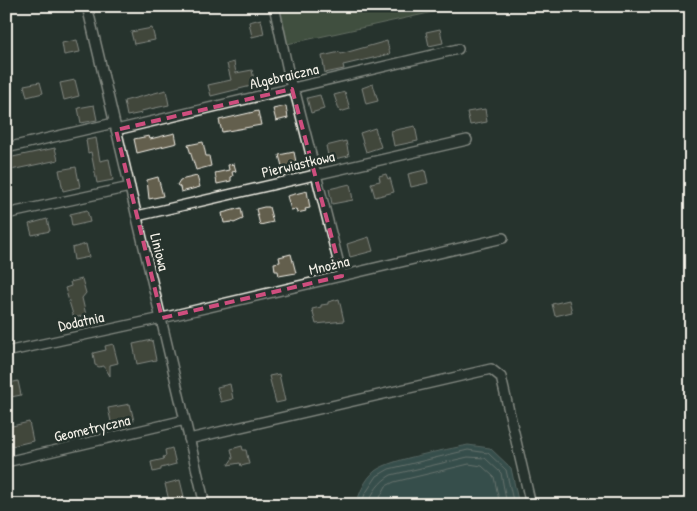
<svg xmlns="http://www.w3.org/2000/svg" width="697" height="511" font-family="'Patrick Hand',sans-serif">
  <rect width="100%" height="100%" fill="#26332d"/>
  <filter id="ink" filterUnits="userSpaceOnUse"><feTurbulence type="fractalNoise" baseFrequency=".02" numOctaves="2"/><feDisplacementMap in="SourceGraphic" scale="10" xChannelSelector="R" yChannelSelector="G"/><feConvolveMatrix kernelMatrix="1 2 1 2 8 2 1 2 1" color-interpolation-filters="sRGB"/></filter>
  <g filter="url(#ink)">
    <path fill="#5f7154" stroke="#aab19e" d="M278,6H461L287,44Z"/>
    <path fill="#4b6f70" stroke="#8fa3a0" d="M468,445L490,448L511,468L519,505H356C359,494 365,479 375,471C390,459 446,450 468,445Z"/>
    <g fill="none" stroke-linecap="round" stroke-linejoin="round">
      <path stroke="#b0bdb8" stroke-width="1" d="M361,505L365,494L377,476L389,469L468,450L488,453L506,470L514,505
        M368,505C372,492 379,482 391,475L468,457L485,458L501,473L507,505
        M376,505L386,486L394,482L469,464L482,466L494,477L500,505"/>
    </g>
    <path fill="#645e4d" stroke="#f4f1e8" d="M261,19L264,34L252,37L249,22Z
      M152,28L155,40L134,44L131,32Z
      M440,29L443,43L429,46L426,32Z
      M77,40L80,52L64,55L62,43Z
      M387,41L390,54L343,65L344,69L325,73L322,56L340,52L341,54Z
      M234,62L236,73L252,70L255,85L211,96L208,85L231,80L227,64Z
      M75,80L79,96L64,100L60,83Z
      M40,82L43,93L27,97L24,85Z
      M373,84L378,101L366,104L362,88Z
      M166,90L169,105L141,111L142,113L127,116L124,101Z
      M345,92L350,109L340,112L334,95Z
      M320,95L324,109L311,113L307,98Z
      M94,105L97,120L81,123L78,108Z
      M286,106L288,118L276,121L273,109Z
      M485,109L487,122L470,125L467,112Z
      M258,111L261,125L222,132L219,120Z
      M415,126L418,141L394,146L391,131Z
      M375,128L381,147L366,152L360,133Z
      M175,133L177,143L137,153L134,139L149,136L150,139Z
      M96,138L100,161L109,159L113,180L97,183L91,152L88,153L86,140Z
      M346,141L349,156L329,160L326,146Z
      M203,142L206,156H209L211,166L196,170L188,145Z
      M55,148L58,160L11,170L8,158Z
      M294,152L297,167L283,170L279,155Z
      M234,164L236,171L232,172L233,176L231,177V181L217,184L215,173L229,170L228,165Z
      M76,167L80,187L63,191L59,170Z
      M425,170L428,183L411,187L408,174Z
      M386,174L388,179L390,178L394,192L375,197L371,183L380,181L379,176Z
      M197,176L200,187L181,192L180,187L177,185L180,180Z
      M158,177L163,196L149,199L147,180Z
      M350,184L353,200L332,204L329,189Z
      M307,191L310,208L305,209L306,211L297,213L296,209L291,210L287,196Z
      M264,207H269L273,222L260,225L256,209Z
      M241,208L243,219L234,223L232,222L224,223L222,213Z
      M87,210L90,222L72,226L70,214Z
      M47,219L50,231L32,235L29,224Z
      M369,237L373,251L350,257L347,244Z
      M86,244L89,257L74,260L72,248Z
      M291,254L296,273L279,276L278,271H275L274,263L280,262L279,257Z
      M82,279L86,293L82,298L86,315L74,318L65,288L71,286L70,282Z
      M339,299L344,321L316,324L312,309L321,307V305L328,304V302Z
      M569,300L572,312L555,316L552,304Z
      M152,340L156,360L137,364L133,344Z
      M113,344L118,363L110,365V376L104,366L99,367L95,365L93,353L106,350L105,346Z
      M279,374L285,401L276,403L269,376Z
      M18,381L21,395L6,398V384Z
      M230,384L233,399L221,402L217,387Z
      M130,404L134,421L112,426L108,408Z
      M29,422L33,441L12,446L8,427Z
      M242,446L243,450H246L249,464L241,466L240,463L228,465L233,458L231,449Z
      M172,448L176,464L161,468V470L153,472L151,462L164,459L163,457L166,456L165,450Z
      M180,480L186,505H170L165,484Z"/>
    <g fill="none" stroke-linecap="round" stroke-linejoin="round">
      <defs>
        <path id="street" d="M87,6L205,505
          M274,6L292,89L296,96L342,276
          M116,130L458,49
          M6,148L114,123
          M6,214L130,187
          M137,216L467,140
          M6,352L162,318L503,238
          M189,439L491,369L501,377L531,505
          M6,462L185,420
          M6,502L7,505"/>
      </defs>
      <use href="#street" stroke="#f4f1e8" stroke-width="12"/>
      <use href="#street" stroke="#26332d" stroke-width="9"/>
    </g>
  </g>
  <path d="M0 0H697V511H0ZM292,89L342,276L162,318L116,130Z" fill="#26332d" fill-opacity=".55" fill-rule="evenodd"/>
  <path fill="none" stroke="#ce4e7e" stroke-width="4" stroke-dasharray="10 6" stroke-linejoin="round" d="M292,89L342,276L162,318L116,130Z"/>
  <g text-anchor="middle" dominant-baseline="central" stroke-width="5" stroke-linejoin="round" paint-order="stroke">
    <g font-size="15" fill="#f4f1e8" stroke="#26332d">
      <text transform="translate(284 76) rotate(-13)">Algebraiczna</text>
      <text transform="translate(298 164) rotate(-13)">Pierwiastkowa</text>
      <text transform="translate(160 252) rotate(76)">Liniowa</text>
      <text transform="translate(329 265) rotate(-13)">Mnożna</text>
      <text transform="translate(81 321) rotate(-12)">Dodatnia</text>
      <text transform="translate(92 428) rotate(-13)">Geometryczna</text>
    </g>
  </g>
  <rect width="697" height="511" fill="none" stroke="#26332d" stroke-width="25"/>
  <rect x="12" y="12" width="672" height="486" fill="none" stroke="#f4f1e8" stroke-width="2" filter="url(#ink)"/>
</svg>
